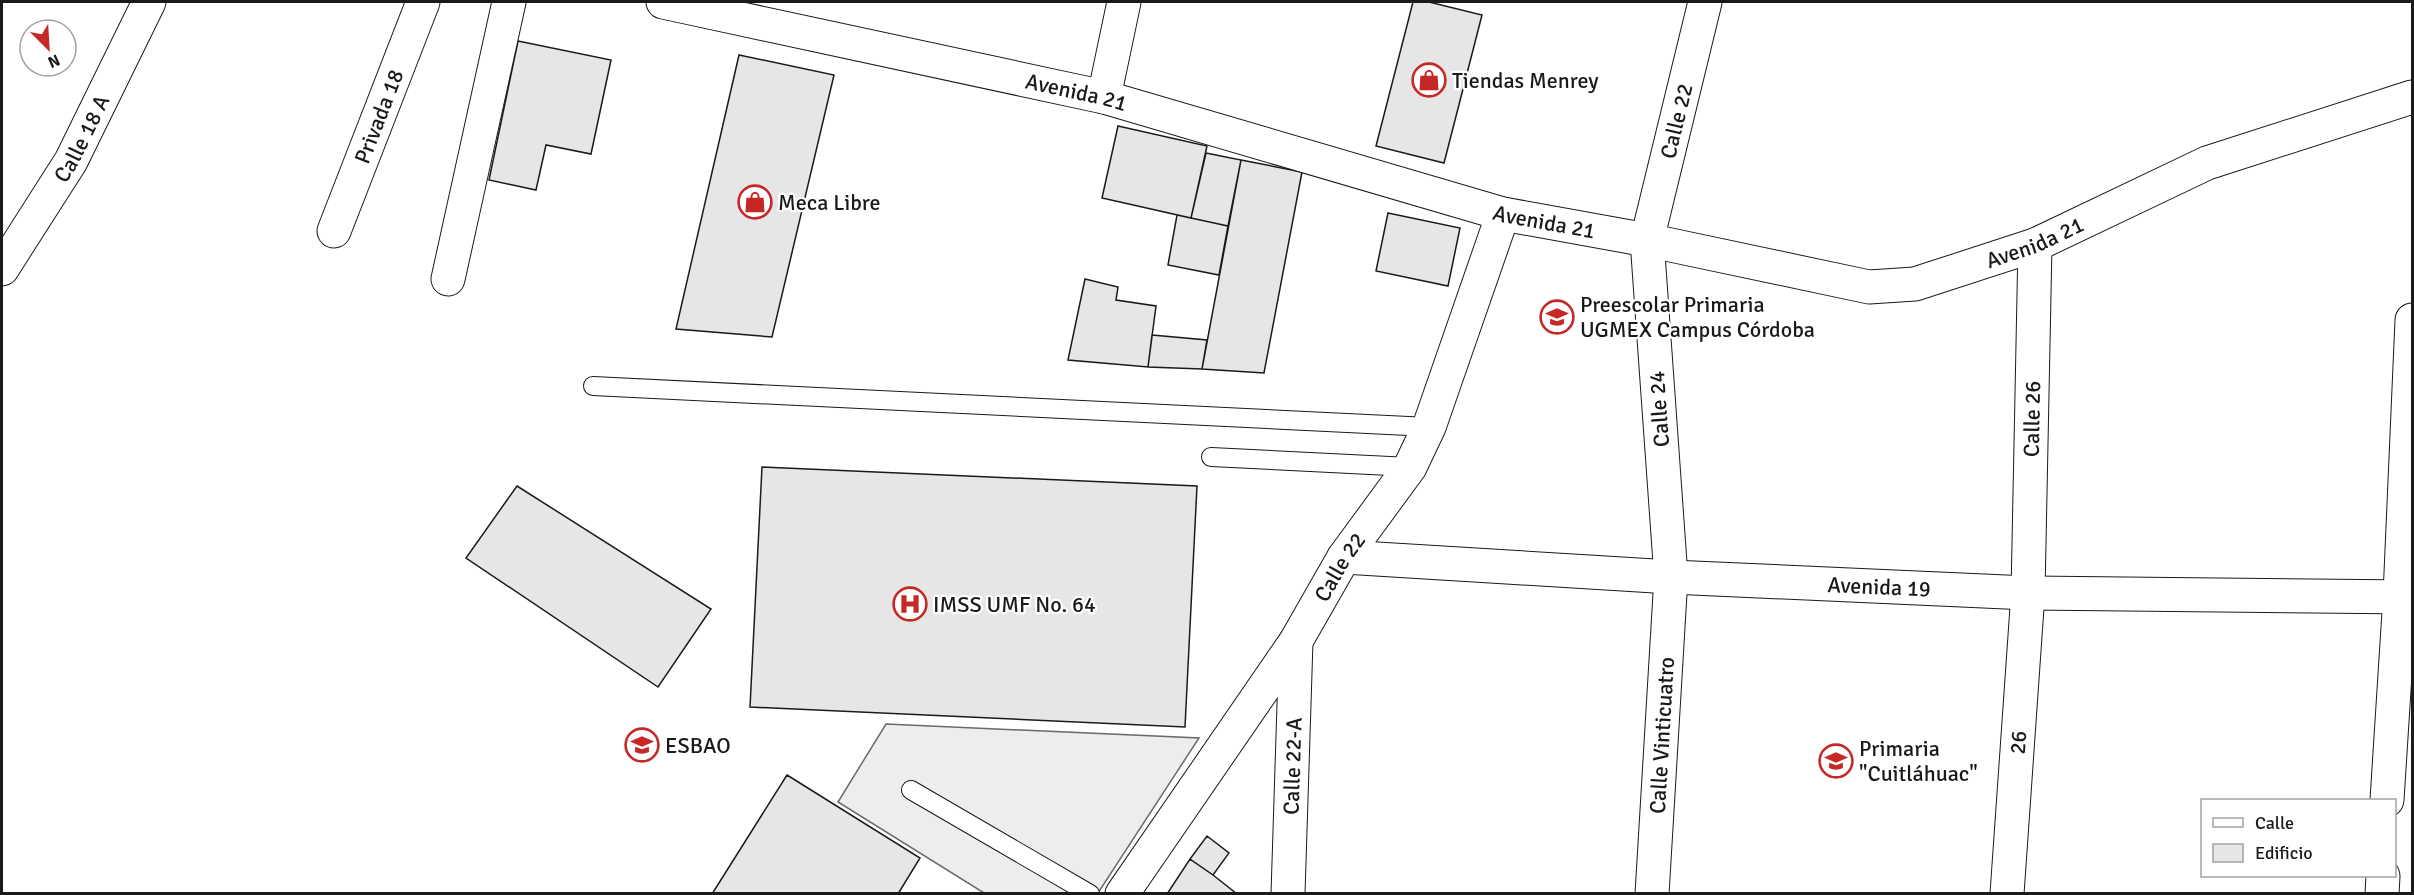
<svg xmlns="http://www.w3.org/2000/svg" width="2414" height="895" font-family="Signika,sans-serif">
  <rect width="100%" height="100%" fill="#fff"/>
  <path fill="#ededed" stroke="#6a6a6a" stroke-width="1.5" d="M886,724L1199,738L1098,893H984L838,802Z"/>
  <path fill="#e6e6e6" stroke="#1a1a1a" stroke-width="1.5" d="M1413,2H1429L1482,15L1444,163L1376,146Z
    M518,41L611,60L591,154L546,145L536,190L489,180Z
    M739,55L834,75L772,337L676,329Z
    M1118,126L1207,146L1191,218L1102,198Z
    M1206,153L1241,160L1228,226L1191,218Z
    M1241,160L1302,172L1264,373L1202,369Z
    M1388,213L1460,228L1448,286L1376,271Z
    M1177,215L1228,226L1219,275L1168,265Z
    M1085,279L1118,287L1116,300L1156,306L1148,367L1068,360Z
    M1152,335L1207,340L1202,369L1148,367Z
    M762,467L1197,486L1185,727L750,707Z
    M517,486L711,609L658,687L466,558Z
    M787,775L920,858L898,894H712Z
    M1207,836L1229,853L1213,875L1190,859Z
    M1190,859L1213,875L1237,894H1167Z"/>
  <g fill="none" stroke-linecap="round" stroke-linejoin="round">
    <defs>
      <path id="lane" d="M593,386L1429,427
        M1211,457L1410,467
        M911,790L1090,894"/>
      <g id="street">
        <path id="s1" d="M663,2L1104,97L1503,214L1647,240L1869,287L1915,284L2035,245L2207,163L2412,97"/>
        <path d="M1104,97L1124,2"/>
        <path id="s2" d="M334,231L423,2"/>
        <path id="s3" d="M2,269L71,161L149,2"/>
        <path d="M448,279L509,2"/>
        <path id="s4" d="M1344,557L1671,577L2028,593L2412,597"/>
        <path d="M2387,800L2400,596L2412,320"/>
        <path id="s5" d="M1122,894L1296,641L1344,557L1410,467L1429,427L1503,214"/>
        <path id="s6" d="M1288,894L1296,641"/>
        <path id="s7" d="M1652,894L1671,577L1647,240L1705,2"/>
        <path id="s8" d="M2007,894L2028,593L2035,245"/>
        <path d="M2382,894L2383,876"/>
      </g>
    </defs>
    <use href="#lane" stroke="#1a1a1a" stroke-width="20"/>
    <use href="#street" stroke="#1a1a1a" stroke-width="35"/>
    <use href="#lane" stroke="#fff" stroke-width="18"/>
    <use href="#street" stroke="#fff" stroke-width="33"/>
  </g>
  <defs>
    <symbol id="shop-ring" viewBox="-11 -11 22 22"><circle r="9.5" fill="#fff" stroke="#c62828" stroke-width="1.5"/><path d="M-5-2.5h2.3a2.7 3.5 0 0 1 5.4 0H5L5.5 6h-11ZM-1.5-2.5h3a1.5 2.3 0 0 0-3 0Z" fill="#c62828"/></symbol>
    <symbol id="school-ring" viewBox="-11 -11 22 22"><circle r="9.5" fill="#fff" stroke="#c62828" stroke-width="1.5"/><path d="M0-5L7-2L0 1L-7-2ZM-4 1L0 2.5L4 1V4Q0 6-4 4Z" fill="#c62828"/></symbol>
    <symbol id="hospital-ring" viewBox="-11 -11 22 22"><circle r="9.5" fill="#fff" stroke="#c62828" stroke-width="1.5"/><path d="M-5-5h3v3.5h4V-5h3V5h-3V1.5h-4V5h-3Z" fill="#c62828"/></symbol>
  </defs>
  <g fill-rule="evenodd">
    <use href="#shop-ring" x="1410" y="61" width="38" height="38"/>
    <use href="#shop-ring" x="736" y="183" width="38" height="38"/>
    <use href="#school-ring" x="1538" y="298" width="38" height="38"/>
    <use href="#hospital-ring" x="891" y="585" width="38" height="38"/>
    <use href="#school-ring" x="623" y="726" width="38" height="38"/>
    <use href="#school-ring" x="1817" y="742" width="38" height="38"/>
  </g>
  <g text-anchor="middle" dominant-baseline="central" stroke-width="4.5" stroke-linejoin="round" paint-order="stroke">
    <g font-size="22" fill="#1a1a1a" stroke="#fff" text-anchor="start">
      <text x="1452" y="80">Tiendas Menrey</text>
      <text x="778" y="202">Meca Libre</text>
      <text x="1580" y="304">Preescolar Primaria<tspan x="1580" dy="25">UGMEX Campus Córdoba</tspan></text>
      <text x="933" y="604">IMSS UMF No. 64</text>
      <text x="665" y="745">ESBAO</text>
      <text x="1859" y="748">Primaria<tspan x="1859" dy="25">"Cuitláhuac"</tspan></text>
    </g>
    <g font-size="22" fill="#1a1a1a" stroke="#fff">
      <text stroke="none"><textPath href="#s1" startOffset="423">Avenida 21</textPath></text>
      <text stroke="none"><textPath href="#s2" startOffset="123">Privada 18</textPath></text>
      <text stroke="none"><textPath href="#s7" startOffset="778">Calle 22</textPath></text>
      <text stroke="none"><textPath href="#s3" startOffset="153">Calle 18 A</textPath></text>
      <text stroke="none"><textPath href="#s1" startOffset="909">Avenida 21</textPath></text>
      <text stroke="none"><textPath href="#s1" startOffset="1413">Avenida 21</textPath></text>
      <text transform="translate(1659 409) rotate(-94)">Calle 24</text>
      <text stroke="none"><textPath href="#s8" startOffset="476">Calle 26</textPath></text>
      <text stroke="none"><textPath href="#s5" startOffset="393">Calle 22</textPath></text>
      <text stroke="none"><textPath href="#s4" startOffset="536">Avenida 19</textPath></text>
      <text stroke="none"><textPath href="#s7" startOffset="159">Calle Vinticuatro</textPath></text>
      <text stroke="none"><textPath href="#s8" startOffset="152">26</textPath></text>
      <text stroke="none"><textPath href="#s6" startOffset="128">Calle 22-A</textPath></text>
    </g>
  </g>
  <rect width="2414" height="895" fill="none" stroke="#1a1a1a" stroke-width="6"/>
  <rect x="2201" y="799" width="195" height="78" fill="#ffffff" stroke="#a3a3a3" stroke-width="1.5"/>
  <rect x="2213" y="818" width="30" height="9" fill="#ffffff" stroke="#a3a3a3" stroke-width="1.5"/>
  <text x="2255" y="829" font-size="18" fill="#1a1a1a">Calle</text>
  <rect x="2213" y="844" width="30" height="18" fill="#e6e6e6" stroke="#a3a3a3" stroke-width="1.5"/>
  <text x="2255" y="859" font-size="18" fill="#1a1a1a">Edificio</text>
  <g transform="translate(48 48) rotate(156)"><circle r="28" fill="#ffffff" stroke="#a3a3a3" stroke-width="1.5"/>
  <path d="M0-4.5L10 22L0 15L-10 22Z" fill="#c62828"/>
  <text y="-9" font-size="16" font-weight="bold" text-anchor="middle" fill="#1a1a1a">N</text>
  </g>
</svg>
